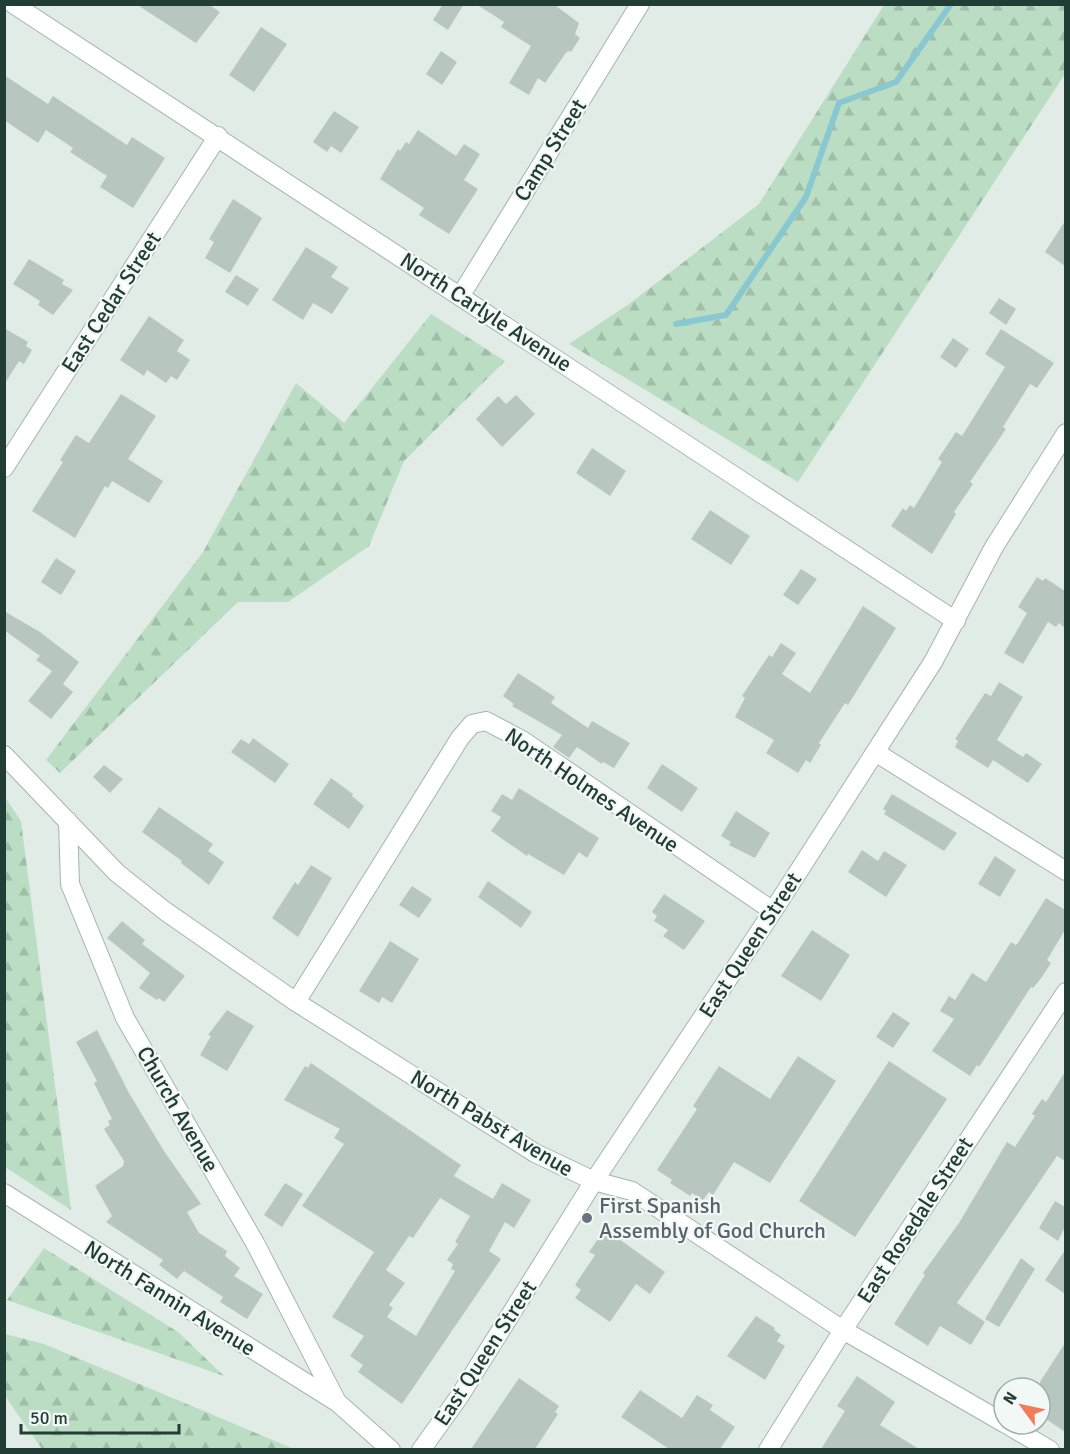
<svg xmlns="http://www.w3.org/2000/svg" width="1070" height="1454" font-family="Signika,sans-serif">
  <defs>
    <pattern id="forest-firs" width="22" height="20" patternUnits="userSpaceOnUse" patternTransform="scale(1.5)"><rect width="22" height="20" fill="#bbddc3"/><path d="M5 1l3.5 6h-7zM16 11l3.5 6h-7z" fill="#a0bfa8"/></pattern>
  </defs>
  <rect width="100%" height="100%" fill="#e2ece7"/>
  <path fill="url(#forest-firs)" d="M884,5H1065V74L798,482L569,344L629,304L759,204Z
    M431,314L505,361L404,461L369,546L288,602H238L60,773L46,760L203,552L296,383L344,423Z
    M5,797L21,821L71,1210L5,1167Z
    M44,1248L178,1332L224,1376L7,1300Z
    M5,1334L44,1344L294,1449H42L5,1396Z"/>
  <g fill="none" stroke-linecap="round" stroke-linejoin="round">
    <path stroke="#8ac8d1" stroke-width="6" d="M676,324L726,315L806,197L839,103L896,82L951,4"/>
  </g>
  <path fill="#b7c7c0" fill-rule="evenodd" d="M136,4H208L220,12L196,43Z
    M443,4H464L448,30L433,20Z
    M476,4L555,5L579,23L575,34L580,38L571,52L568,51L565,54L545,83L538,78L529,95L509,83L531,46L501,27L504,22Z
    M261,27L287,44L254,92L229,75Z
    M441,51L457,62L442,85L426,74Z
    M4,75L48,104L53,96L127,145L132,137L165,158L133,208L100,187L107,176L70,152L73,148L46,130L38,143L4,120Z
    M334,111L359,127L341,153L331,146L327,152L313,142Z
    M418,130L456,156L464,144L480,154L464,180L478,189L449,234L419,215L424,208L380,179L398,149L400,151L406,142L409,144Z
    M233,199L262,218L230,273L205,258L214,242L209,239Z
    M1065,221V266L1045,252Z
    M306,247L338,267L331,277L349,288L332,314L313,303L303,320L272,300Z
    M29,259L64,280L62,284L73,290L53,315L38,305L40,301L13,284Z
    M236,275L259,289L248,306L225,292Z
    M999,298L1016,309L1006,325L989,313Z
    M149,316L184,340L177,351L190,360L177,380L171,376L166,383L147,370L144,376L120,360Z
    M4,328L28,342L26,346L32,350L24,364L19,361L4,385Z
    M1001,329L1054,363L1037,388L1030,384L1003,427L1006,429L970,482L973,484L954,512L956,514L932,554L891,526L903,508L906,511L910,505L914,508L942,462L938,459L956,432L962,436L1005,367L985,354Z
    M953,338L969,349L956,368L940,357Z
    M121,394L156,416L128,459L163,481L149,503L112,481L108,488L105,486L75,538L32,511L63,462L60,460L76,435L89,443Z
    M516,395L535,414L502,447L476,419L498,396L506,404Z
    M592,448L626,471L610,496L576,473Z
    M710,510L750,536L731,565L691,539Z
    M56,558L76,571L61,595L41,582Z
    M801,569L817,579L798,605L783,595Z
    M1037,577L1043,581L1045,578L1065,591V628L1059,623L1056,627L1048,622L1023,664L1004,653L1027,613L1018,607Z
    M863,606L896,628L848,705L845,703L819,743L821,745L810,763L806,760L798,773L766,753L774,740L735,717L745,698L742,696L769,655L772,657L781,643L796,653L782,674L810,693Z
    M4,611L40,632L79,662L63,684L73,692L51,719L28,701L52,671L36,660L40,656L4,630Z
    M518,673L555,697L551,703L588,728L592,721L630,743L614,768L603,762L602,764L577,747L569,758L553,747L562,735L512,706L514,704L503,696Z
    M999,682L1023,697L997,740L1023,757L1026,753L1042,764L1028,783L993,760L988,768L955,747L958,741L955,739L985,693L991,696Z
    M253,738L289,764L275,783L231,752L241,739L249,744Z
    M662,764L698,788L682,812L647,788Z
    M104,765L123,779L110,793L93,777Z
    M331,778L353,794L352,796L364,806L349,829L313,804Z
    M519,788L599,838L587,858L579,852L564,875L528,854L527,856L491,831L501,817L491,811L502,794L512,800Z
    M892,794L957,833L944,851L884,814L886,811L883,809Z
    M159,807L213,844L208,851L224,862L209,885L181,863L182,861L142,832Z
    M736,811L770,833L755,858L729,845L731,842L721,836Z
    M862,850L878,861L884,851L907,865L886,897L848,872Z
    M995,856L1016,870L1000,897L978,884Z
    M311,865L332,878L298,937L272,918L295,882L298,885Z
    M488,881L532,912L521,928L478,897Z
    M412,886L432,899L419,918L399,905Z
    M664,894L705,921L684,950L663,936L668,930L654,921L657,916L652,912Z
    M1046,898L1065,910V930L1047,960L1051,963L1042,977L1033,988L1031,987L979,1067L977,1065L970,1076L932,1051L954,1019L940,1011L949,996L955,1000L972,973L986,982L1011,942L1016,945L1018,943Z
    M122,921L145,940L142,944L185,976L164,1002L159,998L157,1000L139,988L150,973L107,938Z
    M812,930L850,955L821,1001L781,976Z
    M390,941L419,959L392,1003L382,997L379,1003L359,991Z
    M227,1010L254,1026L227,1071L200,1055L211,1036L208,1035Z
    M893,1012L910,1023L893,1048L876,1037Z
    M97,1030L129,1093L164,1151L201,1204L187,1212L199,1233L227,1251L225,1256L240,1268L234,1276L263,1294L247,1319L220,1302L223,1297L184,1271L177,1279L159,1265L163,1260L106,1222L112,1216L95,1186L123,1166L124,1161L104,1129L110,1125L108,1121L112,1119L94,1083L97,1081L76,1042Z
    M798,1056L836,1081L770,1183L734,1162L713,1195L709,1192L703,1200L692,1193L690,1196L670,1183L672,1180L657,1170L697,1109L693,1106L719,1066L770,1099Z
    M889,1061L947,1099L855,1237L799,1201Z
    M311,1063L461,1165L454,1176L493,1199L502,1183L531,1200L514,1228L505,1222L489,1251L501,1259L402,1404L358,1372L363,1365L350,1356L364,1336L332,1317L374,1252L302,1206L344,1144L334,1138L340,1129L284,1100L305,1066L308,1068ZM440,1198L470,1216L455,1242L458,1244L447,1260L453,1264L451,1269L455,1271L416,1336L387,1317L393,1308L389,1305L405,1283L386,1270L409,1236L413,1238Z
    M1065,1072V1161L1057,1156L957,1303L985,1322L971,1345L940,1326L928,1346L894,1324L925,1275L923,1273L959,1223L1007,1142L1015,1147L1035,1116L1032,1114L1042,1099L1046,1102Z
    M285,1183L303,1194L282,1227L264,1215Z
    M1055,1201L1065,1207V1227L1058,1241L1039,1228Z
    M605,1229L665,1272L650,1294L636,1284L610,1322L575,1298L581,1290L575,1285L595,1255L589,1252Z
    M1065,1250V1294L1045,1280Z
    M1021,1258L1035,1269L999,1327L985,1319Z
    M756,1316L775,1328L774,1330L781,1335L777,1341L785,1346L765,1380L727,1356Z
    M1065,1343V1432L1040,1415V1382Z
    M857,1376L895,1402L880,1425L919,1449H821L845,1411L837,1406Z
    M519,1378L559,1406L555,1412L558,1414L535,1449H471Z
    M640,1390L682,1418L697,1395L713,1405L710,1410L735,1427L720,1449H669L621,1417Z"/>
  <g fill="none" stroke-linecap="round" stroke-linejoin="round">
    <defs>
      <path id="minor" d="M13,4L956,621
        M461,295L640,4
        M4,468L218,136
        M875,752L1066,871
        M4,755L117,873L165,911L296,1002L535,1153L594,1181L632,1191L843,1330L1004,1423
        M68,821L70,884L125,1018L255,1243L337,1402L391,1450
        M296,1002L460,738L472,724L486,721L522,740L773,911
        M4,1193L335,1401
        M1006,1424L1050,1450
        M421,1450L459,1397L594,1181L773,911L933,662L994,547L1066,433
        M768,1450L843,1330L1066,992"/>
    </defs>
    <use href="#minor" stroke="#a5b4ae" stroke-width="20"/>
    <use href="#minor" stroke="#fff" stroke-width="18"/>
  </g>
  <circle fill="#6b7280" stroke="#f2f8f5" stroke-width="2" cx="587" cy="1218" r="6"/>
  <g text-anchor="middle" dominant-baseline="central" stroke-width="4.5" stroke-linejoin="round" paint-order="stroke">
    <g font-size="22" fill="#223d35" stroke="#f2f8f5">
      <text transform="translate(550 150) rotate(-58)">Camp Street</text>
      <text transform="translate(111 302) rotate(-57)">East Cedar Street</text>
      <text transform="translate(486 312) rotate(33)">North Carlyle Avenue</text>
      <text transform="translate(592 790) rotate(34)">North Holmes Avenue</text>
      <text transform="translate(750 945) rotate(-57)">East Queen Street</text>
      <text transform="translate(178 1109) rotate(60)">Church Avenue</text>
      <text transform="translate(492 1123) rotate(31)">North Pabst Avenue</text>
      <text transform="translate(915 1220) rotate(-57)">East Rosedale Street</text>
      <text transform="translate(170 1298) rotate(32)">North Fannin Avenue</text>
      <text transform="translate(485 1353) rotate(-57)">East Queen Street</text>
    </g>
    <g font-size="22" fill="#5b616d" stroke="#f2f8f5" text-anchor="start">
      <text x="599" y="1205">First Spanish<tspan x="599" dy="25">Assembly of God Church</tspan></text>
    </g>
  </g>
  <rect width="1070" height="1454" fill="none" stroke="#223d35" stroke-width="12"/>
  <g transform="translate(1022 1406) rotate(303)"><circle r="28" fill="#f2f8f5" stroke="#9fada8" stroke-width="1.5"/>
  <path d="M0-4.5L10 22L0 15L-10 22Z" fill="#f17b5a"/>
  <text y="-9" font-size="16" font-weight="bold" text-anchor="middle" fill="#223d35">N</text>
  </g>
  <path d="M21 1424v9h158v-9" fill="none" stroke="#223d35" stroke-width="3"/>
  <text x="30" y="1424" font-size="18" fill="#223d35" stroke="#f2f8f5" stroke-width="4.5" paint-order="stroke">50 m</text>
</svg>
